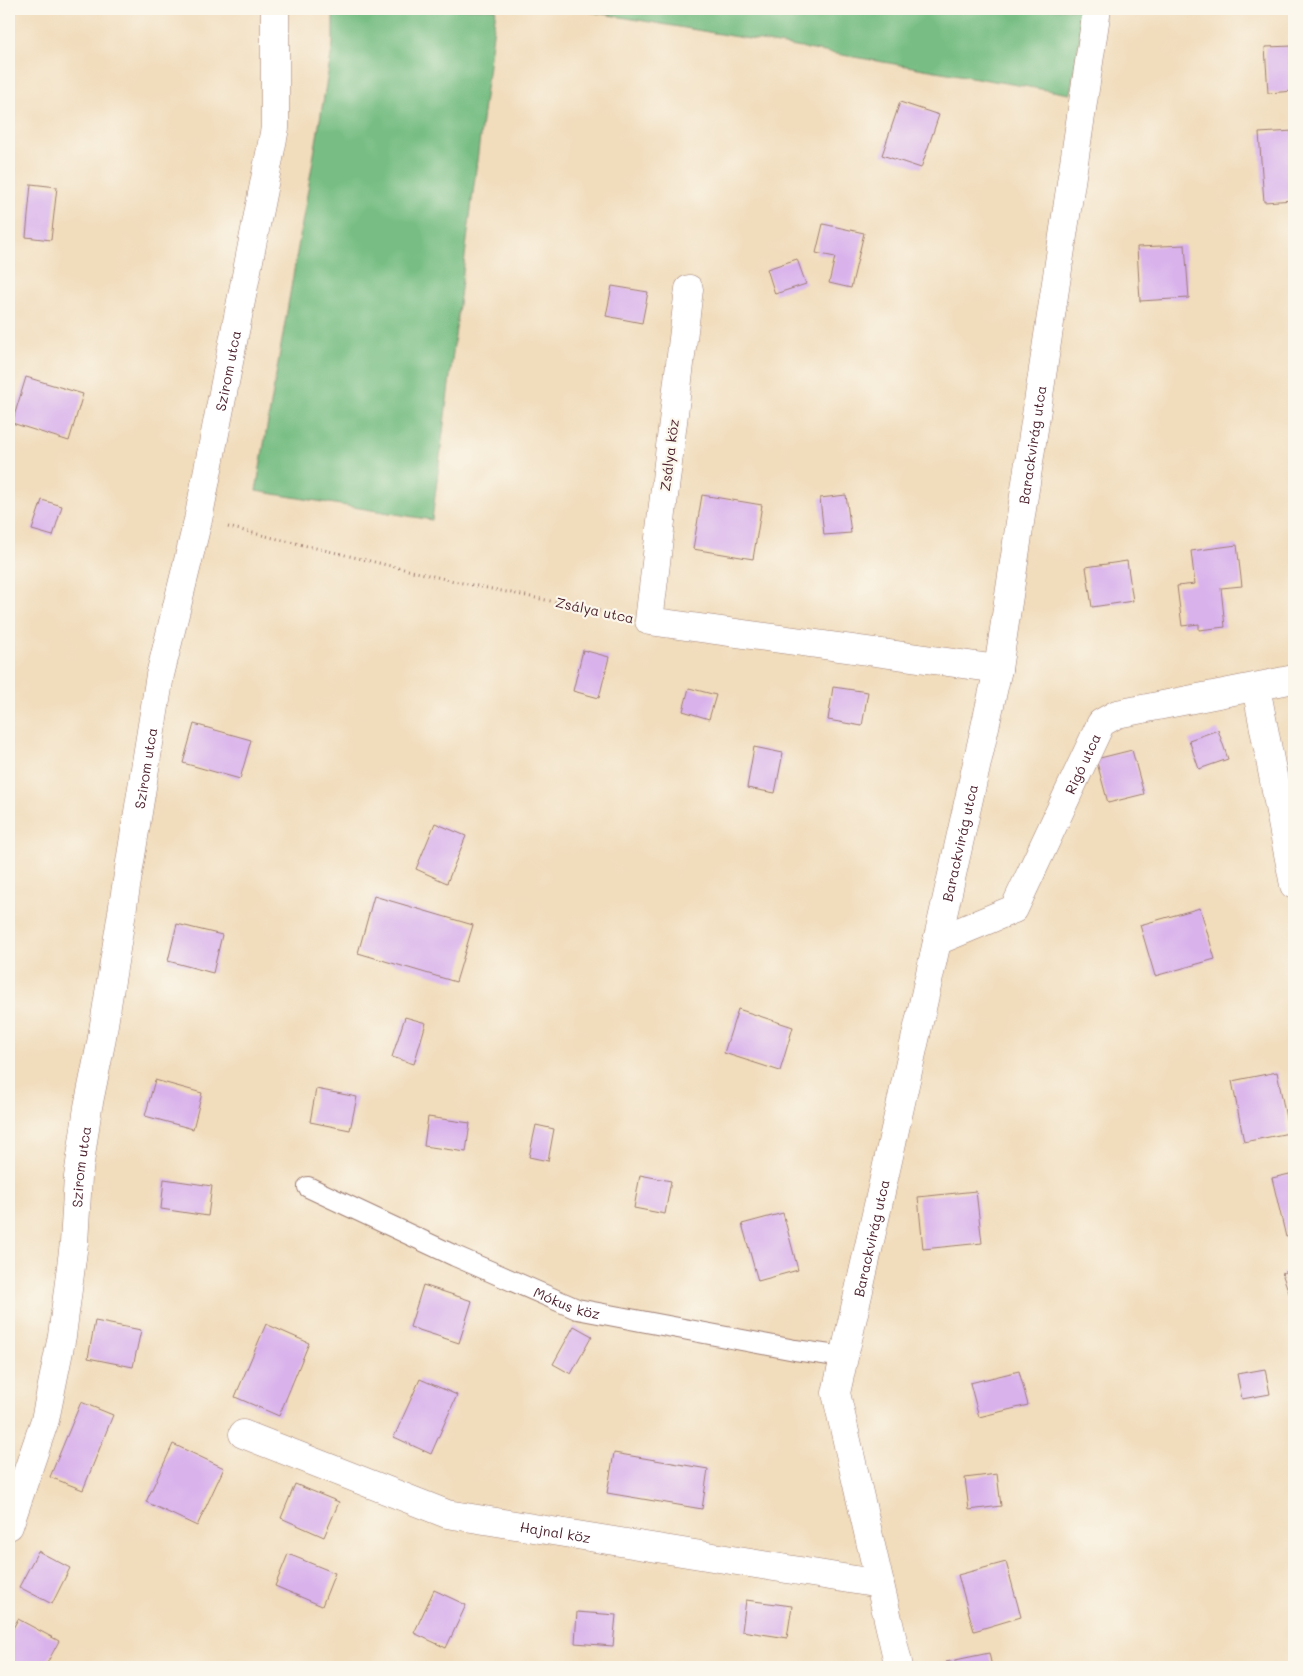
<svg xmlns="http://www.w3.org/2000/svg" width="1303" height="1676" font-family="Mali,sans-serif">
  <rect width="100%" height="100%" fill="#fbf7ec"/>
  <filter id="ink" filterUnits="userSpaceOnUse"><feTurbulence type="fractalNoise" baseFrequency=".02" numOctaves="2"/><feDisplacementMap in="SourceGraphic" scale="10" xChannelSelector="R" yChannelSelector="G"/><feConvolveMatrix kernelMatrix="1 2 1 2 8 2 1 2 1" color-interpolation-filters="sRGB"/></filter>
  <filter id="wash" filterUnits="userSpaceOnUse"><feTurbulence type="fractalNoise" baseFrequency=".0096" numOctaves="4" result="noise"/><feDisplacementMap in="SourceGraphic" scale="20" xChannelSelector="R" yChannelSelector="G"/><feGaussianBlur stdDeviation="1.12" result="paint"/><feColorMatrix in="noise" values="0 0 0 0 0 0 0 0 0 0 0 0 0 0 0 0 0 1.4 0 .05"/><feComposite in="paint" operator="in"/></filter>
  <g filter="url(#wash)">
    <rect width="100%" height="100%" fill="#f1dcbb"/>
    <path fill="#78be84" stroke="#616e58" d="M333,9H496L432,520L256,491L333,44Z
      M574,9H1085L1070,94Z"/>
    <g id="blocks">
      <path fill="#d9b2ec" d="M1294,46V91L1268,93L1265,47Z
        M900,102L939,115L921,168L882,155Z
        M1294,131V200L1264,202L1259,133Z
        M31,184L57,187L51,240L26,237Z
        M823,224L864,233L851,288L829,283L835,257L816,253Z
        M1185,245L1189,298L1140,301L1137,247Z
        M797,259L806,284L775,294L767,269Z
        M612,286L648,292L642,323L606,316Z
        M26,377L83,394L69,441L12,423Z
        M702,495L762,505L753,559L693,549Z
        M846,495L851,533L824,535L820,498Z
        M42,500L62,506L53,536L32,530Z
        M1237,545L1242,586L1221,588L1225,627L1199,630V624L1182,626L1177,586L1195,584L1191,551Z
        M1127,561L1133,601L1092,607L1086,567Z
        M583,650L609,657L599,698L573,691Z
        M833,687L868,692L862,726L828,720Z
        M689,688L716,695L709,719L683,711Z
        M194,724L251,740L240,779L183,763Z
        M1218,730L1228,759L1199,769L1189,740Z
        M754,747L783,753L775,793L747,788Z
        M1132,750L1144,794L1108,803L1096,759Z
        M435,823L466,836L447,883L416,869Z
        M374,896L473,925L456,982L358,953Z
        M1200,908L1215,959L1155,976L1140,925Z
        M177,924L222,935L213,973L168,961Z
        M738,1009L793,1027L780,1071L724,1053Z
        M405,1017L426,1023L414,1064L392,1057Z
        M1277,1072L1289,1133L1244,1142L1232,1081Z
        M155,1080L202,1093L193,1129L145,1116Z
        M316,1089L357,1097L350,1130L310,1122Z
        M428,1117L470,1123L466,1152L424,1146Z
        M536,1125L554,1129L548,1161L529,1157Z
        M1294,1173V1235L1286,1237L1272,1178Z
        M640,1175L671,1181L665,1214L634,1208Z
        M164,1179L212,1186L208,1216L161,1209Z
        M976,1191L982,1243L923,1249L918,1197Z
        M783,1213L798,1270L758,1281L742,1224Z
        M1294,1269V1307L1282,1273Z
        M423,1285L472,1301L459,1343L410,1327Z
        M95,1321L141,1330L133,1367L88,1358Z
        M266,1324L309,1343L279,1416L235,1397Z
        M574,1326L592,1336L571,1374L553,1364Z
        M1265,1369L1270,1394L1242,1399L1237,1374Z
        M1019,1371L1028,1405L979,1417L970,1383Z
        M420,1379L457,1395L431,1454L394,1437Z
        M81,1402L113,1415L83,1490L50,1477Z
        M173,1444L224,1468L197,1526L146,1502Z
        M614,1453L708,1469L702,1509L607,1493Z
        M997,1474L1001,1506L969,1510L965,1478Z
        M295,1484L339,1502L324,1537L281,1518Z
        M38,1551L70,1568L52,1604L19,1587Z
        M288,1554L335,1573L322,1606L275,1586Z
        M1006,1562L1021,1617L974,1631L958,1575Z
        M434,1590L466,1605L446,1648L414,1633Z
        M746,1600L792,1606L787,1638L742,1631Z
        M577,1612L616,1615L613,1646L575,1643Z
        M18,1619L59,1641L45,1667H17L9,1663V1636Z
        M989,1653L992,1667H948L946,1662Z"/>
    </g>
  </g>
  <g filter="url(#ink)">
    <use href="#blocks" fill-opacity="0" stroke="#9e7e73" stroke-width="1"/>
    <g fill="none" stroke-linecap="round" stroke-linejoin="round">
      <defs>
        <g id="lane">
          <path id="s1" d="M308,1187L455,1256L577,1309L795,1350L844,1357"/>
        </g>
        <g id="street">
          <path d="M689,289L649,621L998,669"/>
          <path d="M1256,687L1294,885"/>
          <path id="s2" d="M937,941L1014,909L1101,723L1117,714L1294,679"/>
          <path id="s3" d="M243,1434L447,1514L880,1584"/>
          <path id="s4" d="M9,1526L45,1420L62,1336L74,1243L78,1177L88,1107L101,1043L160,675L198,520L275,128V9"/>
          <path id="s5" d="M899,1667L836,1393L998,669L1097,9"/>
        </g>
      </defs>
      <use href="#lane" stroke="#9e7e73" stroke-width="22"/>
      <use href="#street" stroke="#9e7e73" stroke-width="29"/>
      <path stroke="#9e7e73" stroke-width="3" stroke-dasharray="1 4" stroke-linecap="butt" d="M228,527L458,582L619,615"/>
      <use href="#lane" stroke="#fff" stroke-width="20"/>
      <use href="#street" stroke="#fff" stroke-width="28"/>
    </g>
  </g>
  <g text-anchor="middle" dominant-baseline="central" stroke-width="4.5" stroke-linejoin="round" paint-order="stroke">
    <g font-size="14" fill="#4a1f2b" stroke="#fbf7ec">
      <text stroke="none"><textPath href="#s4" startOffset="1178">Szirom utca</textPath></text>
      <text stroke="none"><textPath href="#s5" startOffset="1250">Barackvirág utca</textPath></text>
      <text transform="translate(669 455) rotate(-83)">Zsálya köz</text>
      <text transform="translate(595 610) rotate(12)">Zsálya utca</text>
      <text stroke="none"><textPath href="#s2" startOffset="244">Rigó utca</textPath></text>
      <text stroke="none"><textPath href="#s4" startOffset="772">Szirom utca</textPath></text>
      <text stroke="none"><textPath href="#s5" startOffset="845">Barackvirág utca</textPath></text>
      <text stroke="none"><textPath href="#s4" startOffset="368">Szirom utca</textPath></text>
      <text stroke="none"><textPath href="#s5" startOffset="440">Barackvirág utca</textPath></text>
      <text stroke="none"><textPath href="#s1" startOffset="284">Mókus köz</textPath></text>
      <text stroke="none"><textPath href="#s3" startOffset="329">Hajnal köz</textPath></text>
    </g>
  </g>
  <rect width="1303" height="1676" fill="none" stroke="#fbf7ec" stroke-width="30"/>
</svg>
